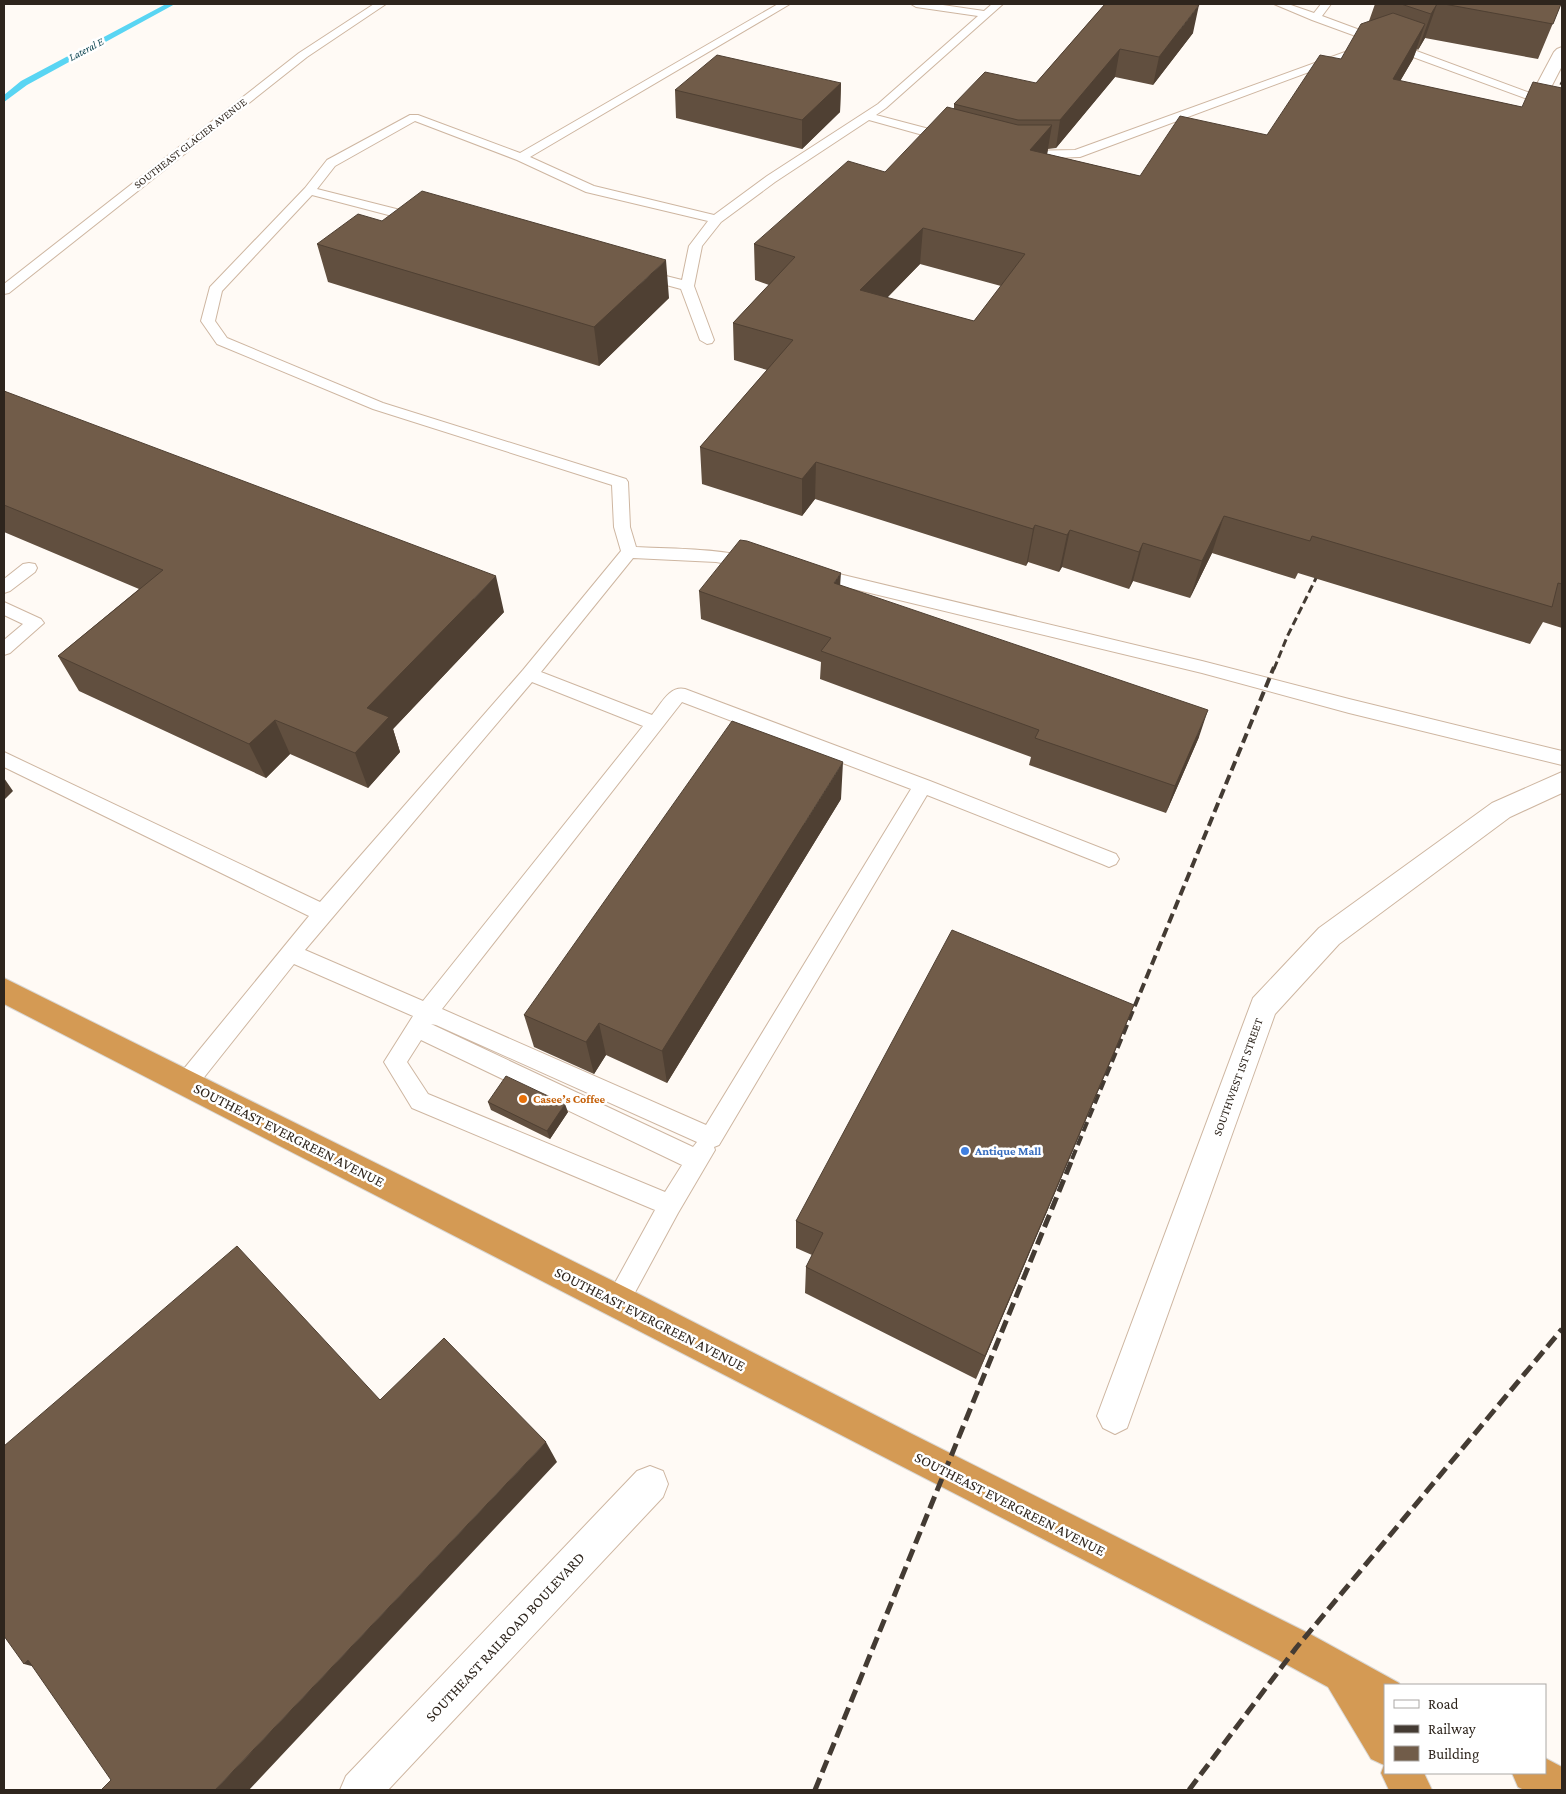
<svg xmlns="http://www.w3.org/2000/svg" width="1566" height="1794" font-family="'Crimson Pro',serif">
  <rect width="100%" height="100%" fill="#fffaf5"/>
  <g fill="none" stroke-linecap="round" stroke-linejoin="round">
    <path fill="#59d5f3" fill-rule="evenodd" d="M166,4H175L27,85L4,102V95L21,81Z"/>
    <defs>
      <path id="service" d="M374,4H386L307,57L9,293L4,294V284L299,53Z
        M778,4H790L530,157L594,186L714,215L767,176L878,104L978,16L916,7L911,4H936L984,11L992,4H1003L886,108L876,115L952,135L954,138L952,141L948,142L869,120L775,182L721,222L702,246L694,286L714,340L712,343L707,344L700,340L681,289L637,277L635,274L642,270L682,280L689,246L708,221L586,192L517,160L415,121L335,166L317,189L424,216L425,219L424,222L419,223L312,195L222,291L215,321L227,338L383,403L626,479L628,482L630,527L636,547C676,549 718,548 757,559L759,563L757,567L751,568L716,562L633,558L541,672L652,715C661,704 670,685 685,689L930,781L1116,854L1119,859L1116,864L1109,867L1102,864L927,795L719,1145L714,1147L715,1150L678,1213L626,1309L617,1313L608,1309L605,1301L655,1210L412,1108L384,1062L413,1016L294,964L194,1090L186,1093L178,1090L175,1083L178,1076L309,916L4,767V752L320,902L523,670L621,551L614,527L612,485L373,409L217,344L201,321L210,287L305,188L327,160L410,115H418L520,153ZM532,682L643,726L423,1001L305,950ZM682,702L911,789L706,1125L442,1009ZM431,1024L436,1025L697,1142L693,1147ZM421,1040L682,1165L665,1192L428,1094L407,1062Z
        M1274,4H1288L1314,13L1321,4H1331L1322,16L1541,97L1543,99L1541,101H1533L1312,20Z
        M1367,44L1371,45L1372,47L1371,49L1080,157L1023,159L1017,155L1023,151L1075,150Z
        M29,563L35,564L37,568L35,572L10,591L4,593V579L23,564Z
        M814,568L1202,661L1349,699L1562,751V765L1349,713L1202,673L808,578L806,574L808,570Z
        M4,602L41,619L44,623L10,653L4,655V640L23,624L4,615Z"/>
      <path id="minor" d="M1562,47V66L1546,97L1562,105V116L1531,102L1529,99L1554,52L1557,49Z
        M1562,772V793L1510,817L1339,944L1275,1014L1127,1428L1115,1434L1103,1428L1097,1416L1253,998L1319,928L1492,803Z
        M650,1466L663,1471L668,1484L663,1497L388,1790H340L346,1776L637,1471Z"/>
      <path id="trunk" d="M4,978L629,1289L912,1434L1310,1634L1399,1683L1400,1685H1385V1773H1424L1432,1790H1389L1381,1773L1384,1765L1371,1759L1328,1687L1282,1662L4,1004Z
        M1545,1758L1562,1767V1790H1524L1518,1787L1512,1773H1545Z"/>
    </defs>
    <use href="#service" stroke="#ceb6a1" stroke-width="2"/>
    <use href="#minor" stroke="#ceb6a1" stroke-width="2"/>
    <use href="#trunk" stroke="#d9d8d6" stroke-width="2"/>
    <use href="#service" fill="#fff" fill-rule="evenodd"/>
    <use href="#minor" fill="#fff" fill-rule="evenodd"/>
    <use href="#trunk" fill="#d49a54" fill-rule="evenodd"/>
    <path stroke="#443b33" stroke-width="2.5" stroke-dasharray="5.5 3" stroke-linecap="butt" d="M1553,100L1562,82"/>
    <path stroke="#443b33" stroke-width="3" stroke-dasharray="8 4" stroke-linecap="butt" d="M1274,669L1287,637L1322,566"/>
    <path stroke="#443b33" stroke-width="4" stroke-dasharray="10 5" stroke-linecap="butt" d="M1072,1159L1274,667"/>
    <path stroke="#443b33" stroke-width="5" stroke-dasharray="13 6" stroke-linecap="butt" d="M815,1790L1073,1157
      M1189,1790L1296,1648L1562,1329"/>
  </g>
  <path fill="#614f3f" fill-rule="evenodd" d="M1105,4L1193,33L1153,85L1115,77L1056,148L1048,149L1047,154L1140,176L1267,135L1341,59L1369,21L1375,4H1561L1538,59L1425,38L1418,50L1417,49L1413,59L1400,81L1522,107L1562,88V628L1543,622L1530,644L1298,573L1295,579L1212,553L1190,598L1133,581L1129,589L1062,567L1059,572L1028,562L1026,566L815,499L802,516L702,484L700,447L767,370L734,360L733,323L769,285L755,280L754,244L885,172L954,108V104L1036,83ZM920,264L1001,286L974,321L887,298Z
    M841,83L840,112L802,149L676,118L675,90Z
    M382,221L669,298L599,366L328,282L317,244Z
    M4,391L504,612L393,729L400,752L368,788L290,754L266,778L79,691L58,656L139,589L4,532Z
    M840,585L1199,737L1166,813L1029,765L1031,757L820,679L821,662L701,619L699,591Z
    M841,799L667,1083L606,1055L594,1074L534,1047L524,1015Z
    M1134,1005L1121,1037L976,1379L805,1293L806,1267L812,1255L796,1248V1221Z
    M488,1102L568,1112L550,1139L491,1110Z"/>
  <path fill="#4f4033" d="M1437,4L1425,38L1418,50L1431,14Z
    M1199,5L1193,33L1153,85L1159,57Z
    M1425,24L1413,59L1381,114L1393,79Z
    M1120,49L1115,77L1056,148L1060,120Z
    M841,83L840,112L802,149V120Z
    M1052,125L1046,160L1030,150Z
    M923,228L920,264L858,327L860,290Z
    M666,260L669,298L599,366L594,327Z
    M816,462L815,499L802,516V479Z
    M1224,516L1212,553L1190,598L1202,561Z
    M1035,525L1028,562L1026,566L1033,529Z
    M1070,530L1062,567L1059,572L1067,535Z
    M1143,543L1133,581L1129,589L1139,552Z
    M841,573L839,601L834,583Z
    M496,576L504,612L393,729L400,752L368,788L355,753L367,708Z
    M1208,710L1199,737L1166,813L1175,786Z
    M275,720L290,754L266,778L249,744Z
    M843,762L841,799L667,1083L662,1051Z
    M4,778L13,791L4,800Z
    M1134,1005L1121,1037L976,1379L985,1356Z
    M599,1023L606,1055L594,1074L586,1042Z
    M565,1104L568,1112L550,1139L547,1131Z
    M546,1442L557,1462L249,1790H215Z
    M28,1660L61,1674L24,1664Z"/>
  <path fill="#715c49" stroke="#4f4033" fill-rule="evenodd" d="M1105,4H1191L1199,5L1159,57L1120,49L1060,120H1018L954,104L985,72L1036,83Z
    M1401,4H1437L1431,14Z
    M1444,4H1561L1553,24Z
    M1393,13L1425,24L1393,79L1522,107L1533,82L1562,88V584L1558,583L1552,607L1312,536L1310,541L1224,516L1202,561L1143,543L1139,552L1070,530L1067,535L1035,525L1033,529L816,462L802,479L700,447L793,340L733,323L795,257L754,244L848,161L885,172L947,107L1018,125H1052L1030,150L1140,176L1180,116L1267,135L1320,55L1341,59L1361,24ZM923,228L1025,254L974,321L860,290Z
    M717,55L841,83L802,120L675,90Z
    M422,191L666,260L594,327L317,244L358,214L382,221Z
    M4,391L496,576L367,708L389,717L355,753L275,720L249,744L58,656L163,570L4,505Z
    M740,540L747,541L841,573L834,583L1208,710L1175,786L1035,738L1039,730L821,651L831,638L699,591Z
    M732,721L843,762L662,1051L599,1023L586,1042L524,1015Z
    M952,930L1134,1005L985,1356L806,1267L823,1233L796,1221Z
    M506,1076L565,1104L547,1131L488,1102Z
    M237,1246L380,1400L444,1338L546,1442L215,1790H101L111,1780L28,1660L24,1664L4,1636V1446Z"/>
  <circle fill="#e8710a" stroke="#fff" stroke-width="2" cx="523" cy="1099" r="5"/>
  <circle fill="#3f7fe0" stroke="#fff" stroke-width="2" cx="965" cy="1151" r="5"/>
  <g text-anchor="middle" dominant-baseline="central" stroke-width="5" stroke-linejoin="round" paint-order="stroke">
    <g font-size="11" font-style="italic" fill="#114854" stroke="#fff">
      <text transform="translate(86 49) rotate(-28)">Lateral E</text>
    </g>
    <g font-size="11" fill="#2e251d" stroke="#fff">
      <text transform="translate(190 143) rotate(-38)">SOUTHEAST GLACIER AVENUE</text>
    </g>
    <g font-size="12" fill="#2e251d" stroke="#fff">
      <text transform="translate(1238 1077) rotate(-70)">SOUTHWEST 1ST STREET</text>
    </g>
    <g font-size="12" font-weight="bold" fill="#c56008" stroke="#fff" text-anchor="start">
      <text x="533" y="1099">Casee’s Coffee</text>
    </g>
    <g font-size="12" font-weight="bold" fill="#366cbe" stroke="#fff" text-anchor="start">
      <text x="975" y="1151">Antique Mall</text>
    </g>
    <g font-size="15" fill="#2e251d" stroke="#fff">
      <text transform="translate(289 1135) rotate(27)">SOUTHEAST EVERGREEN AVENUE</text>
      <text transform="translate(650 1319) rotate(27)">SOUTHEAST EVERGREEN AVENUE</text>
      <text transform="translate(1010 1504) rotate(27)">SOUTHEAST EVERGREEN AVENUE</text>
      <text transform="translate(505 1637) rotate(-47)">SOUTHEAST RAILROAD BOULEVARD</text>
    </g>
  </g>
  <rect width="1566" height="1794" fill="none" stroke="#2e251d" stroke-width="10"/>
  <rect x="1384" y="1684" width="162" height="90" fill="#ffffff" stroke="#aba8a5"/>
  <rect x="1394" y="1700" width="25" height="8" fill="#ffffff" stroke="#aba8a5"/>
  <text x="1428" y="1709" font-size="15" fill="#2e251d">Road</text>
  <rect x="1394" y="1725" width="25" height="8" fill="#443b33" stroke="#aba8a5"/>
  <text x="1428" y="1734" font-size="15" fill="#2e251d">Railway</text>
  <rect x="1394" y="1746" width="25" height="15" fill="#715c49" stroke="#aba8a5"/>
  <text x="1428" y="1759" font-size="15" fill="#2e251d">Building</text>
</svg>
